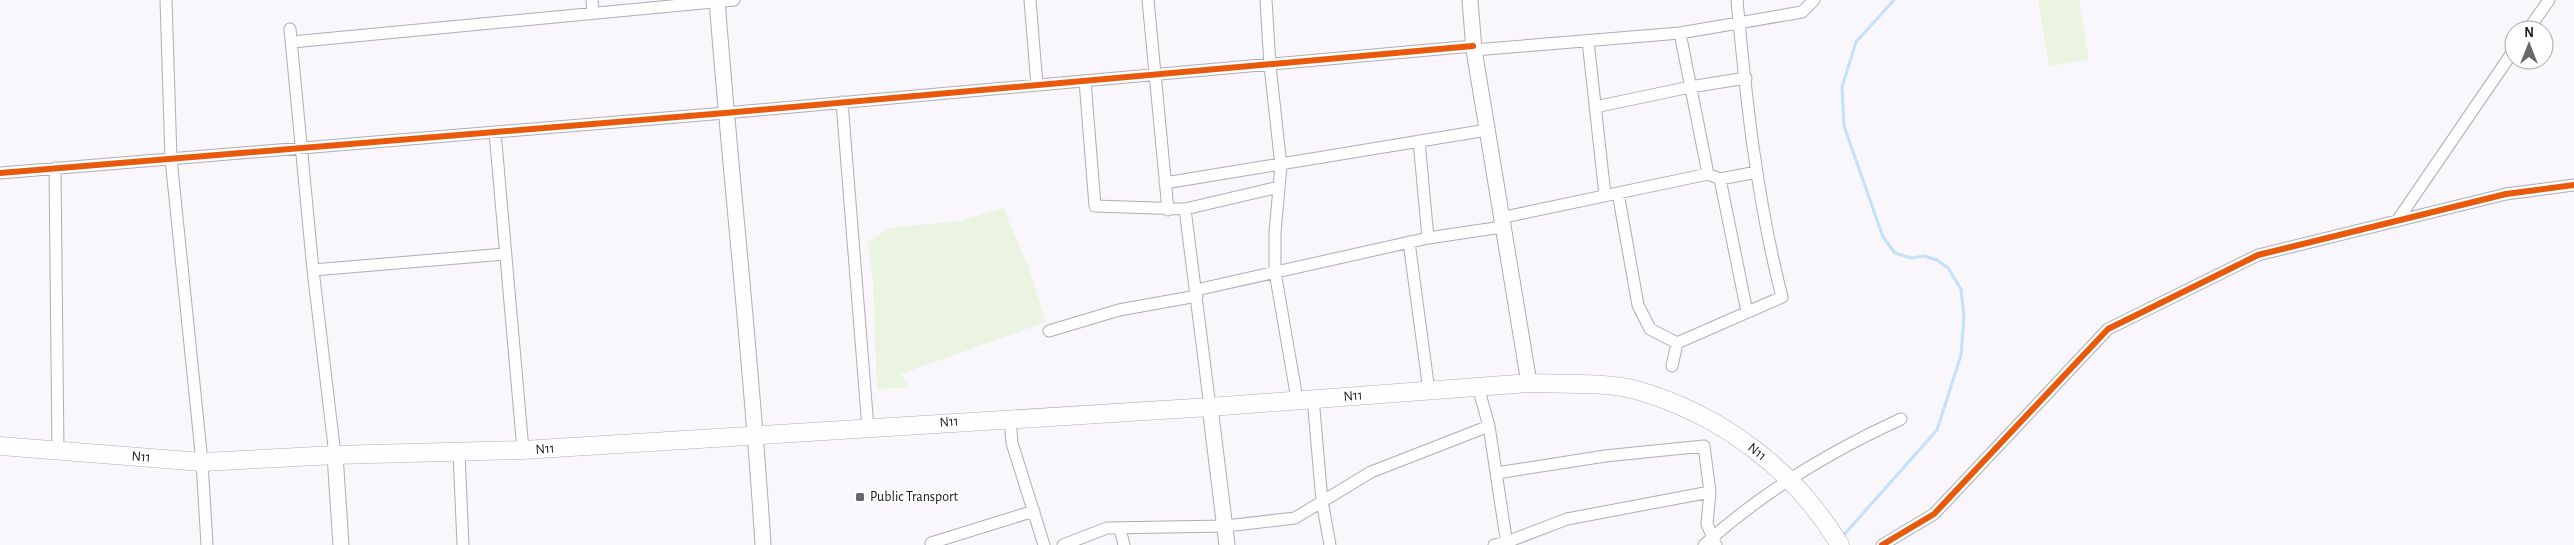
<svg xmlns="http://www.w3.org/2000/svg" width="2574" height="545" font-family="'Alegreya Sans',sans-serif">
  <rect width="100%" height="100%" fill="#f9f7fc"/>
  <path fill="#ebf3e1" d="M2038,0H2079L2089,60L2049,66Z
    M1003,208L1028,266L1046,322L901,374L911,387L877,389L873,281L868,243L889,228L960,221Z"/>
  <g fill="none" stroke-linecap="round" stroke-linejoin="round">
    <path stroke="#c3e1f8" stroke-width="3" d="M1842,537L1937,430L1961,355L1964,316L1961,289L1948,268L1937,260L1924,256L1911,258L1895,253L1883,237L1844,126L1842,87L1856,42L1894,0"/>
    <defs>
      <path id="street" d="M166,0L171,159L202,462L207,545
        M592,0L593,13
        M1030,0L1037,85
        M1148,0L1168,210
        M1266,0L1270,66L1281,166L1275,232V272L1297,399
        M290,29L313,270L335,455
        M2528,30L2549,0
        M1680,33L1708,174
        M1588,41L1605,195
        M292,42L734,0
        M1474,50L1680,33L1802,12L1814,0
        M1085,81L1095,206L1185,209L1279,187
        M842,102L868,428
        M1595,107L1690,87L1746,78
        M495,132L523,450
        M1419,141L1428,238
        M55,168L58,452
        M0,173L725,113L1473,46
        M1720,179L1747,312
        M1165,183L1487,130
        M1618,193L1638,305L1650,329L1677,343
        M1185,209L1210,407
        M1500,218L1708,174L1720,179L1757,172
        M2397,221L2514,50
        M1409,242L1429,391
        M313,270L505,254
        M1196,290L1428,238L1502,227
        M1049,331L1119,310L1197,296
        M1672,366L1677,343L1782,297C1757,200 1746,100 1737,0
        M1478,387L1489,426L1507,545
        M1313,398L1322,501L1330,545
        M1010,418L1012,443L1044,545
        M459,453L463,545
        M1497,473L1605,456L1704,446L1710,492L1707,524L1716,545
        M1120,529L1124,545
        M932,545L931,543L1034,511
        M1063,545L1107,528L1226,526L1295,518L1371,472L1489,426
        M1494,545L1507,542L1567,519L1710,492
        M1704,545C1761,493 1831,451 1901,419
        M1882,545L1934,514L2108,329L2258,255L2506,194L2574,185"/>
      <path id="secondary" d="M717,0C731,182 752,363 763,545
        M1470,0L1474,50L1529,383
        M1210,407L1227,545
        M335,455L341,545"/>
      <path id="primary" d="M0,446L202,462L335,455L523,450L1210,407L1529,383C1559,384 1608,382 1636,390C1721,414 1795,470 1840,545"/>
    </defs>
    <use href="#street" stroke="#afadb1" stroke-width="13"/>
    <use href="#secondary" stroke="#afadb1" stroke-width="17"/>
    <use href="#primary" stroke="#afadb1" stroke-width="19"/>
    <use href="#street" stroke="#fefeff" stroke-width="11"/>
    <use href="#secondary" stroke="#fefeff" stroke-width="15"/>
    <use href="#primary" stroke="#fefeff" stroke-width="18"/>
    <defs>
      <path id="cycleway" d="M0,173L725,113L1473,46
        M1882,545L1934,514L2108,329L2258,255L2506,194L2574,185"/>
    </defs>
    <use href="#cycleway" stroke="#fff" stroke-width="9"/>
    <use href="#cycleway" stroke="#e8590c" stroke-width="6"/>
  </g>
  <rect fill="#68676b" stroke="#fff" stroke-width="2" x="855" y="492" width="10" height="10" rx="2.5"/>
  <g text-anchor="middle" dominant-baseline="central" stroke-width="4" stroke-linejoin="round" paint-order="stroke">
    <g font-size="14" fill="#1a191d" stroke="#fff">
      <text transform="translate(1353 396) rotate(-4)">N11</text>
      <text transform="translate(949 422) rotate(-4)">N11</text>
      <text transform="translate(545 449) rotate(-4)">N11</text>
      <text transform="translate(1757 452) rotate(39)">N11</text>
      <text transform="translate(141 457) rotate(4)">N11</text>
    </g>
    <g font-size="14" fill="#1a191d" stroke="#fff" text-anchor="start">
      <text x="870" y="497">Public Transport</text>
    </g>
  </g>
  <g transform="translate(2529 45)"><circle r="24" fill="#ffffff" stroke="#a3a3a5"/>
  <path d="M0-4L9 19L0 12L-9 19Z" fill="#68676b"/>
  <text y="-8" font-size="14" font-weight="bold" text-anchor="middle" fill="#1a191d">N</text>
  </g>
</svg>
